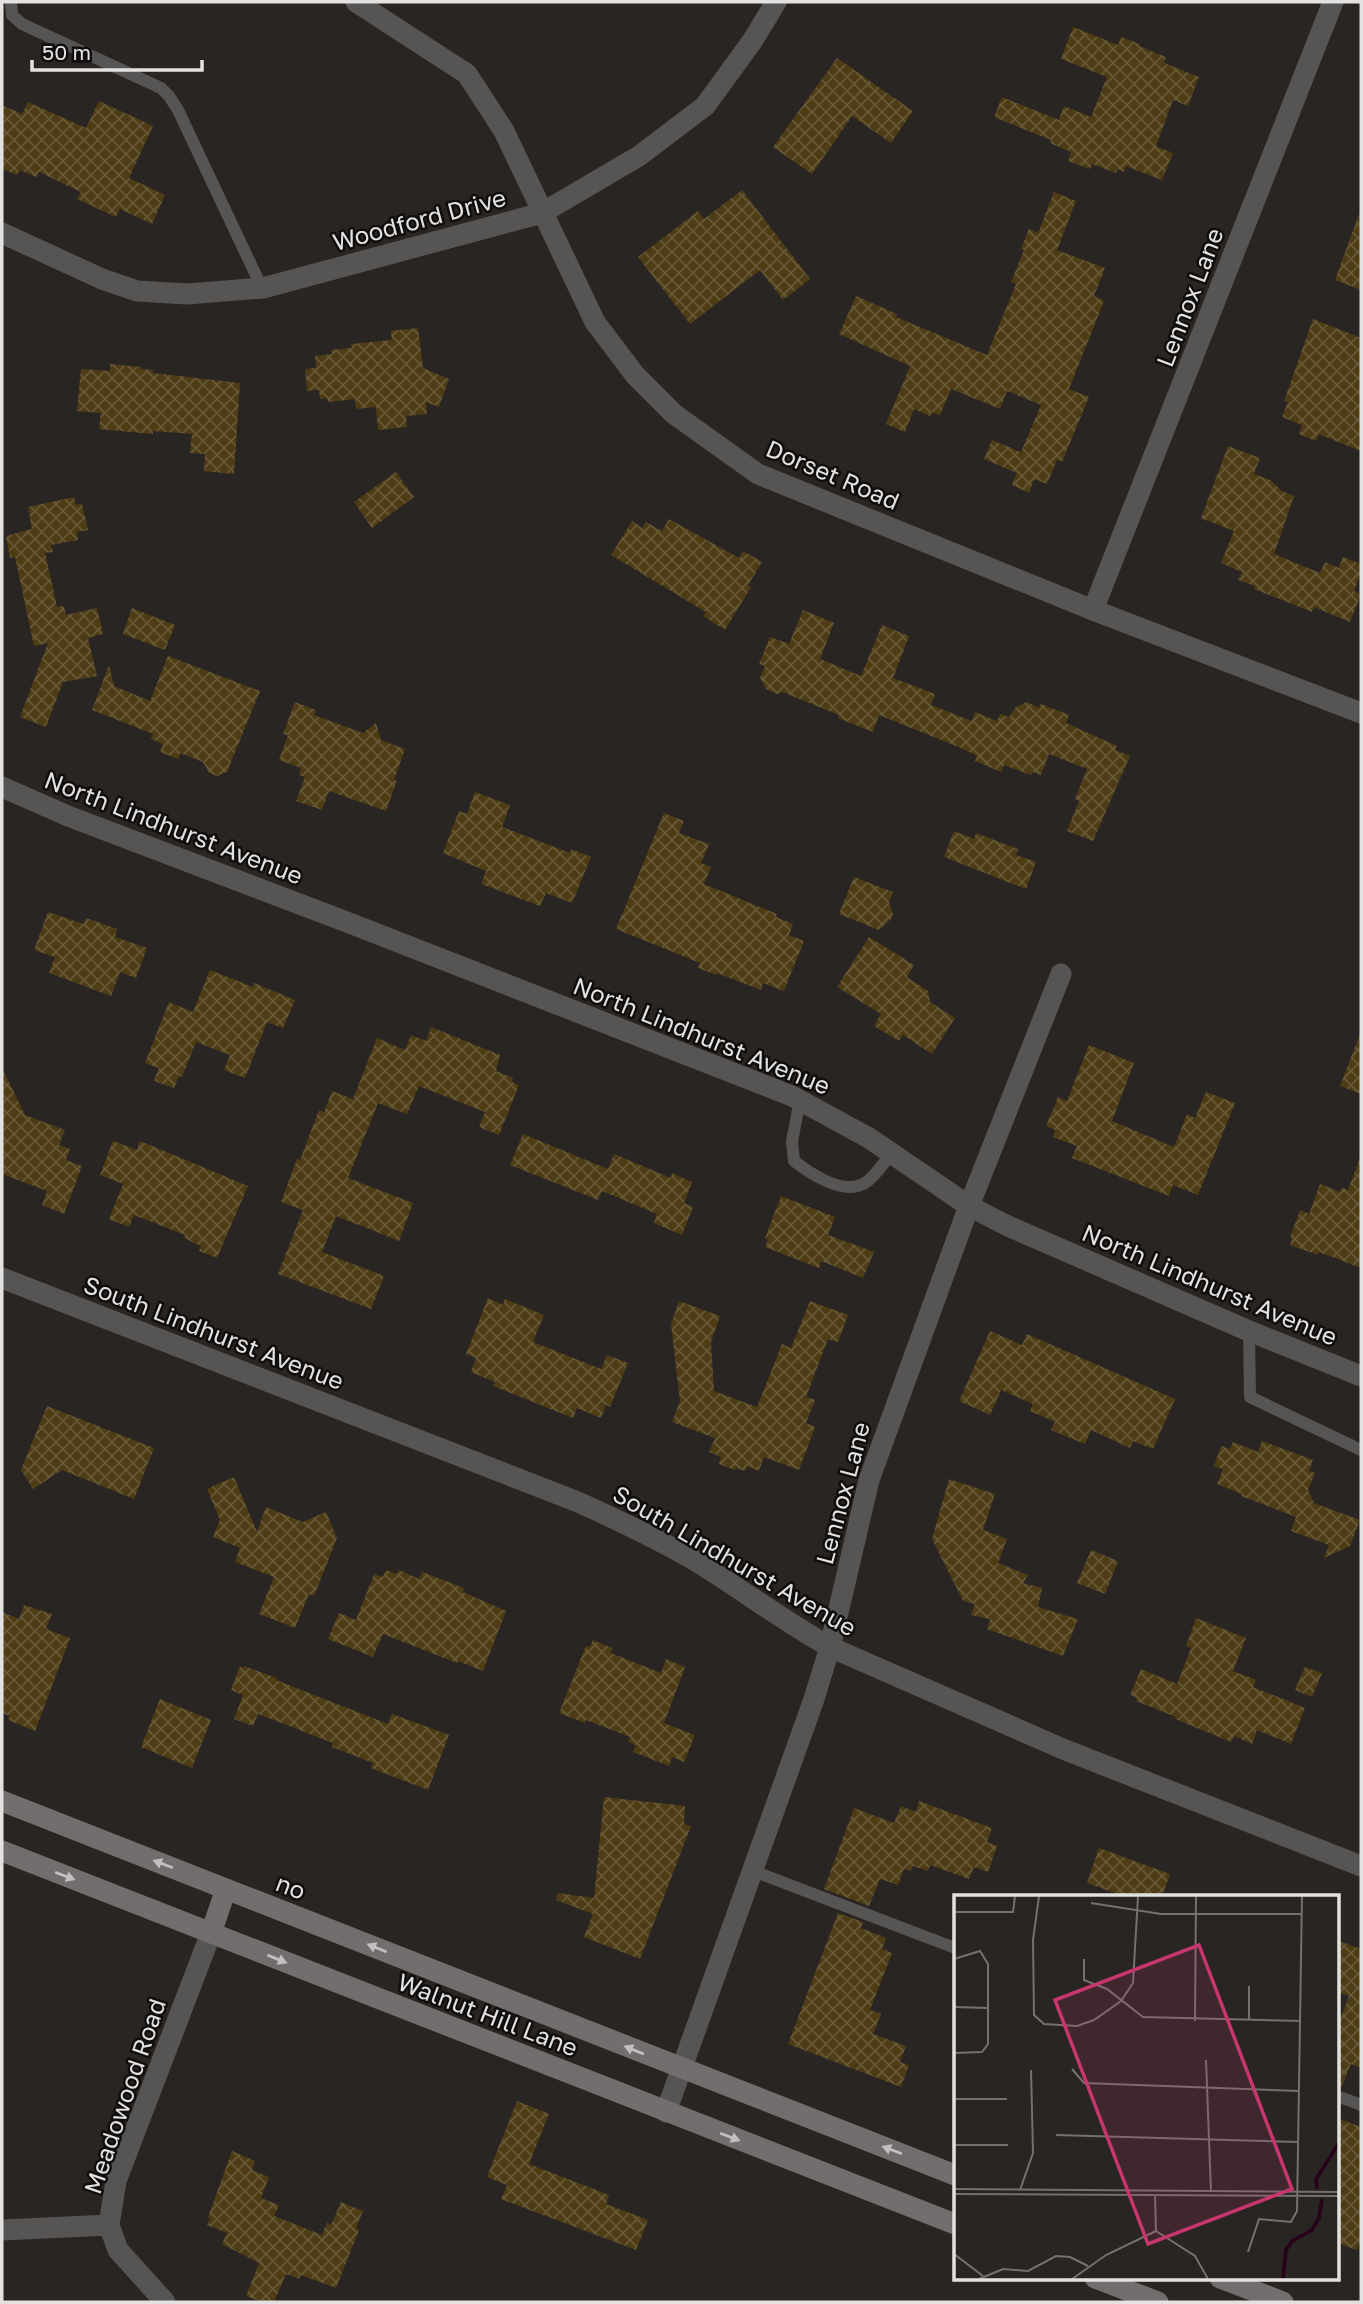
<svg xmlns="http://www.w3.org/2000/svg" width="1363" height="2304" font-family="'Golos Text',sans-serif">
  <defs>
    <pattern id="building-cross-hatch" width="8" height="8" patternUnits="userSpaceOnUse" patternTransform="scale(1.75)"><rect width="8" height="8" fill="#4e3c15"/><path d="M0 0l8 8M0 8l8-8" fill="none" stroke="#675837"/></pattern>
  </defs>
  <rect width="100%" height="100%" fill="#292522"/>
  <path fill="url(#building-cross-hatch)" d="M1073,27L1118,45L1121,37L1140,44L1139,46L1166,57L1164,63L1199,77L1188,106L1173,100L1156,146L1173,153L1162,180L1126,166L1124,172L1118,169L1116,173L1092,164L1090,169L1068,161L1071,152L1050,143L1051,140L994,117L1002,97L1059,120L1064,106L1091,117L1107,77L1061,59Z
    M837,58L913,111L891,143L852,116L812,174L773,147Z
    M99,101L153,126L129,178L165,195L152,224L120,209L116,217L77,199L81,192L39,172L36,177L20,170L17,175L2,169V105L22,114L28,102L86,128Z
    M742,190L810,279L783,300L760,270L690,324L638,257L698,211L704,219Z
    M1054,192L1076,201L1057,250L1105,268L1094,296L1104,301L1069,389L1089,397L1062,462L1057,460L1047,484L1034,479L1029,493L1012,485L1017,473L984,459L992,440L1021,452L1041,405L1007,391L1000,409L951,389L940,415L932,412L930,416L914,409L905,432L886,424L910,366L839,334L856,296L897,314L896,317L987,355L1016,284L1011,282L1024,250L1021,249L1029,229L1038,233Z
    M1359,214L1361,215V290L1335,280Z
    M1313,319L1361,338V451L1318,434L1316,441L1299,434L1302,425L1282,417L1288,402L1284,401Z
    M418,328L423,368L449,379L439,407L426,402L427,414L406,416L407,427L378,430L376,407L356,409L355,399L328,402L327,398L320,399L319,390L307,391L305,369L316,368L315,356L332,354L331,350L352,348L351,344L392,340L391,331Z
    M110,364L141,367V369L153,370V373L240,383L234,474L204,471L205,454L190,453L192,434L153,431V434L99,429L101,413L77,411L81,369L110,371Z
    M1228,446L1260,458L1254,474L1270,480L1282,491L1294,496L1274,554L1320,573L1325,562L1339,568L1343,557L1361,564V572L1354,591L1361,594L1350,622L1314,607L1312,612L1254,589L1255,586L1238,580L1242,572L1221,563L1234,531L1201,518Z
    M396,472L414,497L372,528L354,502Z
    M74,497L76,505L82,504L88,530L77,532L78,540L51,545L53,552L45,553L57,607L64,606L66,615L97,608L103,634L88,638L97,676L63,682L46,727L20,717L48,643L34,646L15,557L10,558L6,536L32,529L28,507Z
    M669,519L739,558L743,551L762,562L748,585L751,587L725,630L703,616L706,612L611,555L632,521L642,528L646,522L662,531Z
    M132,608L175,625L165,650L123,634Z
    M803,610L834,623L820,659L861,676L882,625L909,636L893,678L935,694L931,705L972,721L975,712L997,721L1000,714L1009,717L1016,707L1027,702L1039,708L1041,704L1069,715L1066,723L1117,746L1115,750L1130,756L1093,841L1067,831L1079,801L1075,799L1087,769L1049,754L1041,775L1032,772L1031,775L1004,765L1001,772L975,761L977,756L961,748L879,715L873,732L838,718L839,715L782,692L777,694L766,689L760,678L765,666L759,664L770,637L789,644Z
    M168,656L260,691L227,772L217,776L209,773L203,762L180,753L178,759L160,752L163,744L151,739L153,734L92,710L109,665L114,686L150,701Z
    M295,702L316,710L314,715L363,733L376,723L381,740L405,749L394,780L397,781L386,811L329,791L322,810L296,801L305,777L299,775L301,768L279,760L288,735L283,734Z
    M475,792L510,805L502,827L570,853L571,849L591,857L572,903L546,893L540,906L481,884L486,871L443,853L459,811L467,814Z
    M664,813L684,821L679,833L709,844L701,863L711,867L704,884L777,914L776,917L793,924L789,935L804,941L784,991L763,983L761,990L717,973V975L698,968L700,963L616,929Z
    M954,831L974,839L976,833L1018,849L1016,855L1036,862L1026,889L944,857Z
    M854,877L893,892L889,902L893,914L892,918L879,930L839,914Z
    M48,912L84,924L86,918L117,929L115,937L147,948L136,978L120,972L111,996L49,973L55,957L34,950Z
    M869,937L914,965L907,977L928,991L930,1002L955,1018L932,1054L903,1035L899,1041L874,1026L881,1014L837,987Z
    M210,970L253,987L254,983L295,1000L283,1028L267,1022L245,1078L224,1070L230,1055L196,1042L182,1077L179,1076L174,1088L154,1081L159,1068L145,1063L169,1002L193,1012Z
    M431,1027L500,1055L496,1071L513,1078L512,1082L519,1085L499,1135L479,1127L485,1112L419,1086L407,1114L378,1103L348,1178L413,1203L399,1241L336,1216L322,1252L384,1276L371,1309L278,1274L303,1210L281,1202L297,1159L300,1160L319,1110L324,1112L332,1091L353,1099L377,1038L405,1050L411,1035L426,1041Z
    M1360,1034H1361V1094L1340,1086Z
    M1089,1045L1134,1063L1112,1121L1174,1147L1187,1114L1195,1118L1206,1092L1235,1103L1198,1195L1173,1185L1169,1196L1072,1158L1077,1146L1053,1137L1055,1130L1046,1126L1058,1097L1067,1101Z
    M2,1068L25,1115L65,1130L59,1145L70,1149L66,1160L82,1166L64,1214L42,1205L47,1191L2,1174Z
    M523,1134L608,1169L614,1154L671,1178L672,1173L692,1182L684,1203L693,1207L682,1235L654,1223L657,1214L602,1191L598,1200L510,1165Z
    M113,1141L137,1150L140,1141L248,1186L217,1258L199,1251L201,1246L184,1238L185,1235L134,1215L129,1227L109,1219L123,1184L100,1175Z
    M1360,1158L1361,1268L1319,1252L1318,1255L1290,1245L1292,1238L1290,1237L1300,1210L1309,1214L1320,1184L1340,1192L1342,1188L1348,1190Z
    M781,1196L835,1217L828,1235L874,1252L863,1278L821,1261L819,1268L765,1247L768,1240L765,1238Z
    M488,1298L503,1305L505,1299L544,1315L533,1342L601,1369L607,1355L628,1363L610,1407L606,1405L601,1418L577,1408L573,1418L493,1386L495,1382L471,1372L476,1358L466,1354Z
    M679,1301L720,1316L711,1342L714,1391L757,1407L782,1344L791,1348L810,1301L848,1315L838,1342L828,1339L806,1397L815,1400L806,1423L815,1427L799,1470L764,1457L759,1471L747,1466L745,1471L736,1468L735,1470L719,1464L721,1457L709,1452L715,1438L672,1422L680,1401L671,1324Z
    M990,1331L1022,1345L1027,1334L1175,1399L1153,1449L1133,1441L1130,1448L1091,1430L1085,1444L1051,1430L1055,1422L1030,1411L1033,1404L1001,1390L990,1415L959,1401Z
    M47,1406L154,1448L134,1499L62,1470L33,1489L21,1470Z
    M1262,1441L1313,1460L1309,1471L1315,1473L1308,1490L1314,1503L1360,1520L1350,1546L1324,1558L1329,1545L1291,1531L1296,1517L1241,1496L1242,1494L1217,1484L1223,1469L1214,1466L1221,1446L1230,1449L1233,1442L1258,1452Z
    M234,1477L257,1532L266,1507L303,1522L326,1512L337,1538L314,1596L309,1594L295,1628L259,1614L274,1577L235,1562L240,1548L213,1537L220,1520L207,1489Z
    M949,1479L995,1494L983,1530L1007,1539L998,1563L1028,1575L1023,1583L1042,1588L1038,1607L1078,1619L1063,1656L987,1629L990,1619L971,1615L975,1604L963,1601L932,1539Z
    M1091,1550L1118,1561L1105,1594L1077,1583Z
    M386,1570L397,1574L399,1570L419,1579L422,1572L464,1588L463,1592L506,1611L483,1671L458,1661L457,1663L383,1634L373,1657L328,1639L339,1613L356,1620L374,1574L383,1577Z
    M24,1605L52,1614L46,1629L70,1638L35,1731L8,1720L10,1716L2,1713V1612L19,1619Z
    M1196,1618L1246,1638L1233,1671L1256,1680L1253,1687L1305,1708L1291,1744L1257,1730L1252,1744L1234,1736L1231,1742L1175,1719L1176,1717L1136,1701L1137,1698L1130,1695L1141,1669L1177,1684L1191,1648L1186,1646Z
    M593,1640L612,1648L611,1653L661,1673L666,1659L685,1667L664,1723L695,1735L684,1762L672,1757L669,1766L633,1752L636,1745L628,1742L630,1737L586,1720L585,1723L559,1713L586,1646L590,1647Z
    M240,1666L243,1668L244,1666L277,1678L276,1680L388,1724L392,1714L449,1735L428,1790L371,1768L373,1763L332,1747L333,1743L258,1714L253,1726L234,1719L243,1695L231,1690Z
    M1305,1667L1322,1673L1312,1697L1295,1690Z
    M160,1699L211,1720L192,1768L141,1747Z
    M604,1797L685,1806L684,1824L691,1826L640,1959L584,1937L593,1914L556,1900L558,1893L594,1898Z
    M919,1801L992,1828L987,1842L997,1846L988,1872L974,1867L969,1879L930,1865L928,1871L913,1866L911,1871L904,1869L898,1885L880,1879L869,1906L824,1889L854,1808L894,1823L901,1806L916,1812Z
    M1099,1848L1170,1874L1162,1896H1123L1087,1883Z
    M838,1913L863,1922L861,1928L886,1938L882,1949L892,1953L870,2010L881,2014L873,2034L906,2046L900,2062L909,2065L901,2087L788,2044Z
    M1337,1940L1361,1949V2068L1351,2064L1341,2088L1337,2087V2027L1349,1996L1337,1992Z
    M517,2101L549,2114L529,2164L609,2195L606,2204L648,2220L636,2250L501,2199L507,2185L487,2177Z
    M1337,2118L1361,2127V2239L1357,2250L1337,2243Z
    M232,2151L255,2161L252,2170L269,2177L261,2198L279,2205L274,2216L322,2235L327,2222L331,2225L341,2202L363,2211L356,2228L359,2230L336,2288L301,2275L299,2279L286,2274L274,2302H262L246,2296L259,2263L222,2244L227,2233L207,2225L210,2218L208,2217Z"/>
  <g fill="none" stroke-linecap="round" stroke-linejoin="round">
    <path stroke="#575454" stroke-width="12" d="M11,2L12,15L22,24L161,88L169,96L178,110L262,288
      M800,1100L792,1141L794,1161C811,1174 843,1196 865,1183C875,1177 884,1162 892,1153
      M1249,1331L1250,1397L1361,1450
      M753,1871L955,1948
      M1337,2096L1361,2105"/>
    <path stroke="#575454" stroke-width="21" d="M356,2L467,74L504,131L595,322L635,375L674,414L758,474L1093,610L1361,713
      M2,233L102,279L137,291L187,294L263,288L542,213L639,156L705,106L753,40L776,2
      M1093,610L1333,2
      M2,787L68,816L352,924L792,1096L869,1138L969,1206L1008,1226L1249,1331L1361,1376
      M2,1278L578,1502C618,1520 656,1538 694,1560C740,1588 783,1621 830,1647L1063,1749L1361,1866
      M666,2112L813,1702L830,1647L869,1480L969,1206L1061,974
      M2,2230L109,2225
      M165,2302L118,2250L109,2225L116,2181L211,1933"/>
    <path stroke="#726e6e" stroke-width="21" d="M2,1801L955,2175
      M2,1851L955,2224
      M211,1933L226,1889
      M1095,2278L1158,2302
      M1220,2278L1283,2302"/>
  </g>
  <defs><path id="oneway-solid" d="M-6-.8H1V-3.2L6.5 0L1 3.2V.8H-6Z" transform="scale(1.75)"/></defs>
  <g fill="#c2bfbe">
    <use href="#oneway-solid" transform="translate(163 1864) rotate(-159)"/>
    <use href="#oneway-solid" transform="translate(65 1876) rotate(21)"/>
    <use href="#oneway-solid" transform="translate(377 1948) rotate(-158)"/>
    <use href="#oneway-solid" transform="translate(277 1959) rotate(22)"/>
    <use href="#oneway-solid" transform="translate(634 2050) rotate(-158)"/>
    <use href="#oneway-solid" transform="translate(730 2137) rotate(21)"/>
    <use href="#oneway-solid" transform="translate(892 2150) rotate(-159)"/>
  </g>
  <g text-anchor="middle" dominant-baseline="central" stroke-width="5" stroke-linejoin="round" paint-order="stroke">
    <g font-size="24" fill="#e4e2e0" stroke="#100e0d">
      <text transform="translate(419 219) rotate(-15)">Woodford Drive</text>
      <text transform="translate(1189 297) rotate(-69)">Lennox Lane</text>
      <text transform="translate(833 474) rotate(23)">Dorset Road</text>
      <text transform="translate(174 827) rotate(21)">North Lindhurst Avenue</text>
      <text transform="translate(702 1035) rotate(22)">North Lindhurst Avenue</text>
      <text transform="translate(1210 1284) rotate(23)">North Lindhurst Avenue</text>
      <text transform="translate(214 1332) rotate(21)">South Lindhurst Avenue</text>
      <text transform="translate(842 1493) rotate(-75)">Lennox Lane</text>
      <text transform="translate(735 1560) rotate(30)">South Lindhurst Avenue</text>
      <text transform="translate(291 1886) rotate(21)">no</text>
      <text transform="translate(488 2014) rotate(21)">Walnut Hill Lane</text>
      <text transform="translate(124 2096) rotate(-71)">Meadowood Road</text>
    </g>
  </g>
  <g transform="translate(954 1895)">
    <rect width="385" height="385" fill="#292522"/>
    <path fill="none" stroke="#270019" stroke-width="3.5" d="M363,294L362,284L385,248M329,384L332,355L338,346L358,335L365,323L368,304"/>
    <path fill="none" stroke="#74716e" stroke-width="2" d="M85,1L79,45L80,120L90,129L123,131L140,125L167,106L179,88L184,1M137,8L207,19H348M0,17H59L61,1M0,64L26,56L34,69V149L28,157L0,158M130,64V85L153,94L189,122L347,126M0,112L34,113M295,125V91M241,126L242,1M252,165L257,297M118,174L130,188L345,196M0,204H53M102,240L345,247M0,250H54M0,294L385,297M66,295L79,258L77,175M0,299L385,301M201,301L202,336L241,361L254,384M294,357L305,324L337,327L343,316L348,1M0,359L29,381M25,384L49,374L74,376L102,361L116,362L134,371M118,384L152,360L202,336"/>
    <path fill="#c7366f" fill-opacity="0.15" stroke="#c7366f" stroke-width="3.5" d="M245,50L338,294L194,349L101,105Z"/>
    <rect width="385" height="385" fill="none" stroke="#e4e2e0" stroke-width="3.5"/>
  </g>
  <rect width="1363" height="2304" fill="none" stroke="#e4e2e0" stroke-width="7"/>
  <path d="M32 60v10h170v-10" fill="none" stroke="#e4e2e0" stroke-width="3.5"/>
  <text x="42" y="60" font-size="21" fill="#e4e2e0" stroke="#100e0d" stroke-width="5" paint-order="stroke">50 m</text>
</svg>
